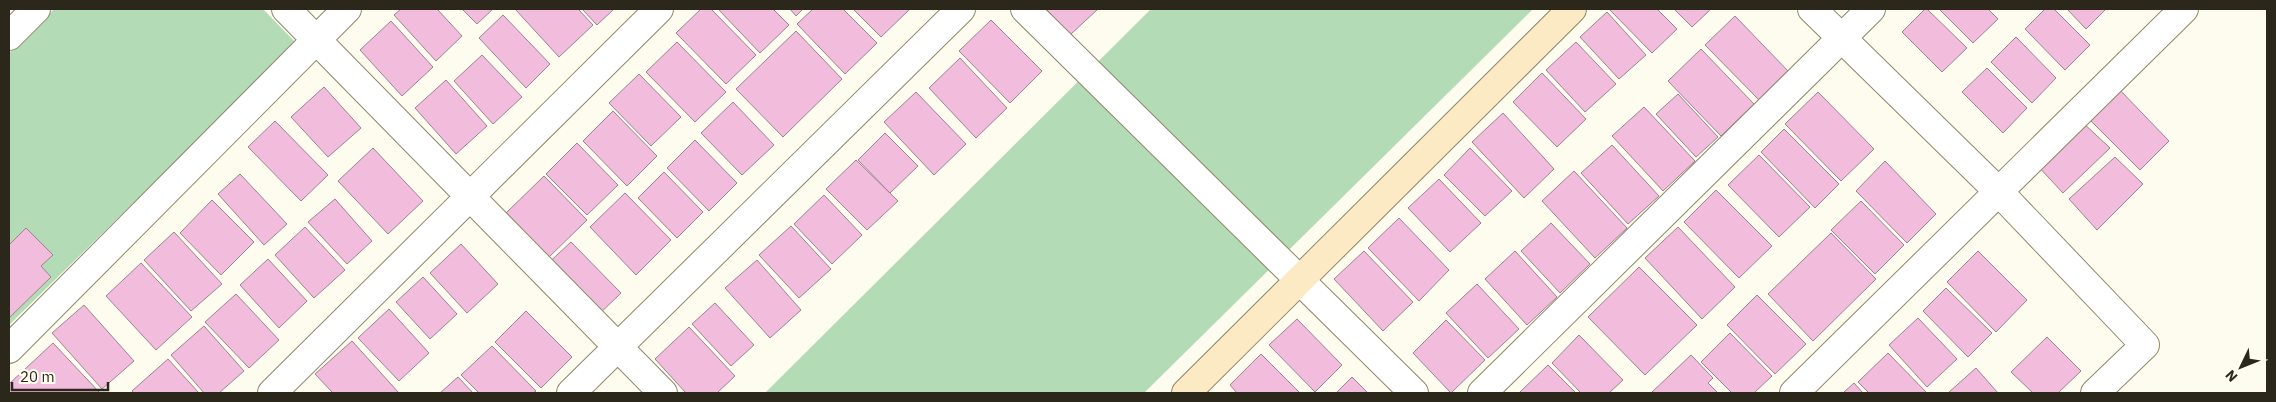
<svg xmlns="http://www.w3.org/2000/svg" width="2276" height="402" font-family="'IBM Plex Sans',sans-serif">
  <rect width="100%" height="100%" fill="#fefcee"/>
  <path fill="#b3dcb6" d="M54,9H263L296,43L9,325V53Z
    M1151,9H1533L1144,393H765Z"/>
  <path fill="#f2bddd" stroke="#9f8192" d="M401,9H437L462,36L436,61L394,15Z
    M462,9H493L477,24Z
    M515,9H578L593,25L559,57Z
    M582,9H614L597,25Z
    M701,9H711L756,55L726,84L676,33Z
    M718,9H773L789,25L760,53Z
    M790,9H803L796,16Z
    M813,9H843L877,43L845,74L797,24Z
    M853,9H910L881,37Z
    M1046,9H1098L1070,35Z
    M1609,9H1657L1677,29L1652,53Z
    M1674,9H1711L1692,27Z
    M1925,9H1927L1967,48L1942,72L1902,32Z
    M1939,9H1988L1998,19L1973,43Z
    M2045,9H2054L2090,45L2065,70L2025,29Z
    M2067,9H2106L2086,29Z
    M1607,12L1646,55L1619,79L1580,37Z
    M503,15L550,64L526,88L479,38Z
    M1735,16L1789,72L1759,100L1705,45Z
    M991,20L1042,71L1010,103L959,51Z
    M391,21L433,67L402,96L360,50Z
    M796,31L842,79L783,137L736,89Z
    M2016,37L2056,78L2032,103L1991,62Z
    M677,42L726,92L695,122L646,72Z
    M1576,42L1616,84L1585,112L1546,70Z
    M1701,49L1754,104L1721,136L1668,81Z
    M482,55L522,97L493,124L454,81Z
    M960,58L1007,108L976,138L929,88Z
    M1987,68L2027,108L2003,133L1962,92Z
    M1542,73L1586,119L1557,147L1513,102Z
    M639,74L681,117L651,146L609,103Z
    M446,80L487,126L456,154L415,108Z
    M324,87L361,128L328,157L291,117Z
    M2118,88L2169,141L2140,170L2088,118Z
    M916,92L966,144L934,175L884,122Z
    M1818,92L1874,149L1841,181L1785,124Z
    M1678,94L1718,137L1696,157L1656,114Z
    M733,102L774,145L742,175L701,133Z
    M1644,107L1695,161L1663,191L1612,136Z
    M613,111L657,156L627,186L583,141Z
    M1503,113L1554,169L1524,198L1472,142Z
    M275,121L328,175L301,201L248,147Z
    M2081,121L2110,148L2063,193L2035,163Z
    M1784,129L1839,184L1815,208L1761,152Z
    M885,133L918,166L890,193L858,160Z
    M695,140L737,183L709,211L667,168Z
    M577,143L618,185L587,215L546,174Z
    M1612,145L1659,196L1628,224L1581,173Z
    M373,148L423,201L388,234L338,181Z
    M1470,148L1512,191L1485,216L1444,175Z
    M1759,155L1810,207L1779,237L1728,185Z
    M2115,157L2143,184L2097,230L2069,199Z
    M856,160L898,201L867,230L826,189Z
    M1885,161L1936,214L1907,243L1856,191Z
    M1574,171L1627,228L1595,258L1542,201Z
    M664,172L703,212L677,238L638,198Z
    M240,174L287,224L264,245L218,194Z
    M544,176L587,220L546,260L503,216Z
    M1439,179L1481,223L1450,252L1408,208Z
    M1716,190L1772,246L1739,278L1684,222Z
    M625,193L671,240L636,275L590,227Z
    M824,195L862,235L832,264L794,224Z
    M335,199L372,241L347,264L308,222Z
    M212,200L254,242L221,275L180,233Z
    M1861,201L1904,245L1875,274L1831,230Z
    M1399,218L1449,270L1419,301L1368,248Z
    M1551,223L1590,264L1560,293L1521,251Z
    M791,226L831,269L799,298L759,255Z
    M305,227L345,270L314,298L275,255Z
    M1678,227L1735,287L1702,319L1645,258Z
    M26,228L53,255L41,266L51,277L9,318V245Z
    M174,232L222,284L191,311L144,260Z
    M1831,233L1876,279L1813,341L1768,294Z
    M571,242L621,293L594,319L544,267Z
    M461,244L498,284L467,313L430,273Z
    M1364,251L1413,302L1383,331L1334,279Z
    M1515,251L1557,297L1527,325L1485,279Z
    M1978,251L2027,300L1996,332L1947,282Z
    M268,259L307,301L279,328L240,285Z
    M757,260L801,310L770,338L725,288Z
    M141,263L192,317L156,350L106,296Z
    M1639,267L1697,325L1645,375L1588,317Z
    M423,277L457,314L430,339L396,302Z
    M1477,284L1519,329L1488,358L1446,313Z
    M1946,288L1992,333L1968,357L1923,311Z
    M236,294L279,340L249,368L205,322Z
    M1757,295L1806,344L1775,374L1727,325Z
    M715,303L754,345L731,366L692,324Z
    M84,305L134,361L102,389L52,333Z
    M389,309L429,353L399,381L358,338Z
    M526,311L572,357L541,388L495,342Z
    M1918,318L1957,359L1927,387L1889,345Z
    M1297,319L1342,365L1315,392L1269,345Z
    M1446,320L1485,360L1451,393L1413,353Z
    M204,326L244,371L219,393H204L171,355Z
    M689,327L735,376L717,393H686L655,359Z
    M1730,333L1772,376L1754,393H1732L1701,362Z
    M1579,335L1623,380L1609,393H1581L1552,363Z
    M2047,337L2081,371L2058,393H2033L2011,372Z
    M352,341L399,393H333L315,374Z
    M53,343L100,393H9V384Z
    M492,346L536,391L533,393H479L461,375Z
    M1888,353L1927,393H1869L1858,382Z
    M1261,354L1300,393H1237L1230,385Z
    M1691,355L1713,378L1708,383L1718,393H1651Z
    M168,359L199,393H134L132,391Z
    M1548,365L1576,393H1519Z
    M1976,368L1998,393H1948Z
    M458,377L473,393H440Z
    M1352,377L1368,393H1336Z
    M1854,383L1863,393H1843Z"/>
  <g fill="none" stroke-linecap="round" stroke-linejoin="round">
    <defs>
      <path id="street" d="M286,9L663,393
        M1025,9L1414,393
        M1812,9L1998,191L2145,345L2095,393
        M9,36L36,9
        M9,349L347,9
        M272,393L659,9
        M571,393L961,9
        M1482,393L1871,9
        M1794,393L2184,9"/>
      <path id="secondary" d="M1186,393L1572,9"/>
    </defs>
    <use href="#street" stroke="#8e8869" stroke-width="30"/>
    <use href="#secondary" stroke="#8e8869" stroke-width="30"/>
    <use href="#street" stroke="#fff" stroke-width="28"/>
    <use href="#secondary" stroke="#fbeac4" stroke-width="28"/>
  </g>
  <rect width="2276" height="402" fill="none" stroke="#2b281b" stroke-width="20"/>
  <g transform="translate(2241 367) rotate(227)" stroke="#fefcee" stroke-width="4" paint-order="stroke">
  <path d="M0-4L9 19L0 12L-9 19Z" fill="#2b281b"/>
  <text y="-8" font-size="14" font-weight="bold" text-anchor="middle" fill="#2b281b">N</text>
  </g>
  <path d="M12 382v8h96v-8" fill="none" stroke="#2b281b" stroke-width="2.5"/>
  <text x="20" y="382" font-size="15" fill="#2b281b" stroke="#fefcee" stroke-width="4" paint-order="stroke">20 m</text>
</svg>
